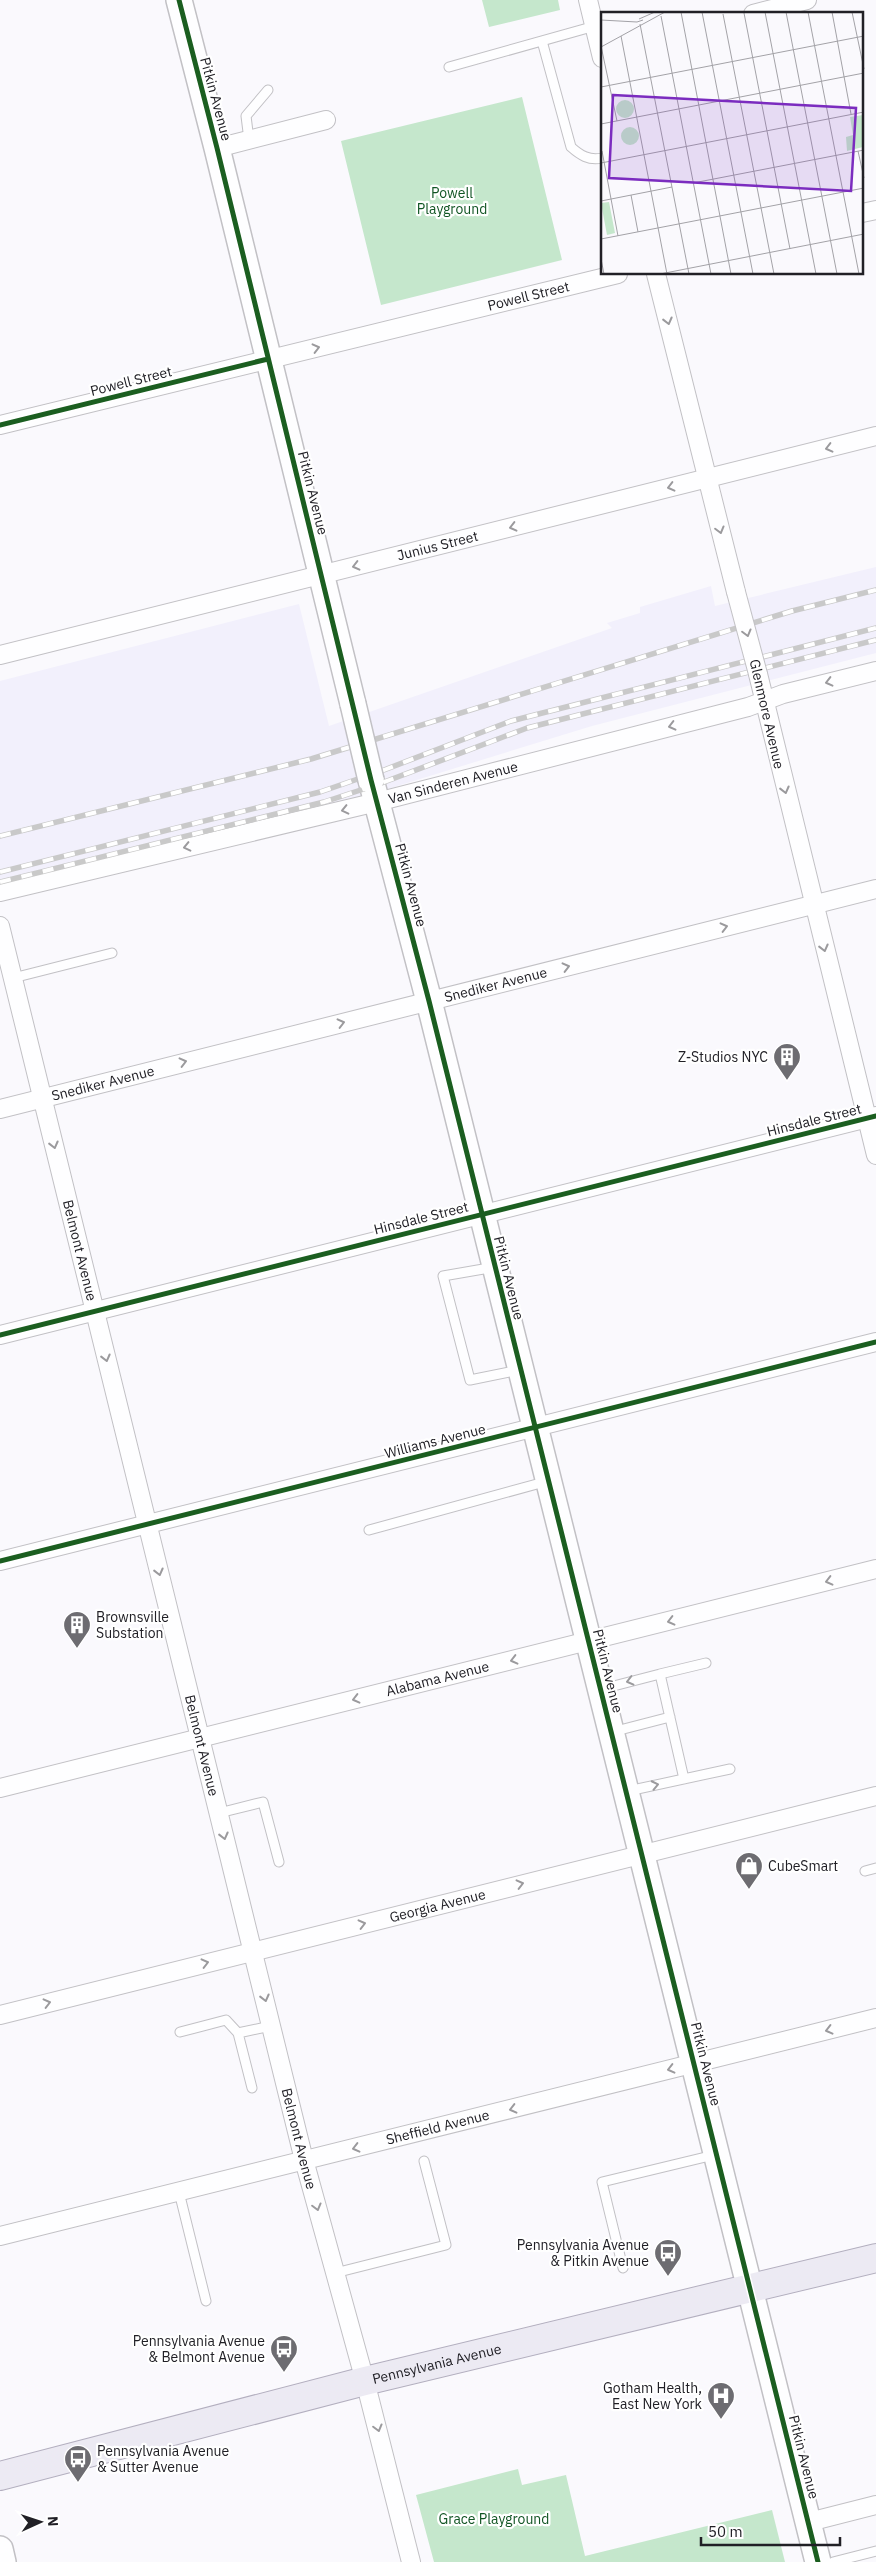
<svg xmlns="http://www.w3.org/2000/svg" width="876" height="2562" font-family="'IBM Plex Sans',sans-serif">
  <rect width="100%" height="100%" fill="#faf9fd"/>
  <path fill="#f2f0fc" d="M876,567V653L592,726L342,803L0,887V681L299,604L329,726L612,628L607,623L640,613V607L711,586L715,606Z"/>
  <path fill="#c5e7cc" d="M482,0H558L560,10L489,27Z
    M522,97L562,260L381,305L341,141Z
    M518,2469L522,2485L566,2475L585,2556L772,2510L785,2562H434L416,2495Z"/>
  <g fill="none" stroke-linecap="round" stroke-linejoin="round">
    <defs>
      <path id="lane" d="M542,41L571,147C580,155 589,161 602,158
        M449,67L595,26
        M249,140L246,116L268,90
        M13,978L112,953
        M495,1267L443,1276L470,1380L519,1370
        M369,1530L548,1481
        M602,1689L660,1674
        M612,1732L670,1717
        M684,1779L660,1674L706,1663
        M628,1791L730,1769
        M219,1813L263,1802L279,1862
        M865,1871L876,1868
        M180,2032L226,2020L238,2033
        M252,2088L238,2033L271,2026
        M179,2192L206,2301
        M623,2268L602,2182L714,2155
        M335,2273L446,2245L424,2161
        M833,2562L876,2551"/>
      <g id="street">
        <path d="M588,0L602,58"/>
        <path d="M753,14L807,0"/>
        <path d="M217,148L326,120"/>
        <path d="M862,213L876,210"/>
        <path d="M656,274L736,592"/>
        <path id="s1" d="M0,425L618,274"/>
        <path id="s2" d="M0,655L876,436"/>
        <path d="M758,674L876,1155"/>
        <path id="s3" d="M0,892L377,802L748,707L783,694L876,671"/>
        <path id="s4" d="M0,926L304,2160L365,2381L411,2562"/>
        <path id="s5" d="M0,1109L876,889"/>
        <path d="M0,1335L876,1116"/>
        <path d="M0,1561L876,1342"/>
        <path id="s6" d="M0,1788L876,1569"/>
        <path id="s7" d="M0,2015L876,1796"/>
        <path id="s8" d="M0,2236L876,2018"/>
        <path d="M809,2522L876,2505"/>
      </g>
      <path id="secondary" d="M179,0L217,148L353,704
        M371,780L429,1001L818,2562
        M0,2549L3,2562"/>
      <g id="primary">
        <path id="s9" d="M0,2476L365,2381L876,2258"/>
      </g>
    </defs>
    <use href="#lane" stroke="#c2c1c5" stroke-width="11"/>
    <use href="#street" stroke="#c2c1c5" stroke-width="20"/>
    <use href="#secondary" stroke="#c2c1c5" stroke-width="28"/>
    <use href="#primary" stroke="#b3afbf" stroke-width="30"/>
    <use href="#lane" stroke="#fefeff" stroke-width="9"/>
    <use href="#street" stroke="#fefeff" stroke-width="18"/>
    <use href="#secondary" stroke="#fefeff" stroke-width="25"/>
    <use href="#primary" stroke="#eceaf3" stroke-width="28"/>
    <defs>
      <path id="rail" d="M0,836L311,759L792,611L876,590
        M0,872L320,792L384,770L511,721L876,628
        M0,882L324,802L379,784L527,728L876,640"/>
    </defs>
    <use href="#rail" stroke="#c9c9c9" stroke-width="5.5"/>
    <use href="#rail" stroke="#fff" stroke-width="4" stroke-dasharray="11" stroke-linecap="butt"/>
    <defs>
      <path id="street-bridge" d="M736,592L758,674"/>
      <path id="secondary-bridge" d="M353,704L371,780"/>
    </defs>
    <use href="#street-bridge" stroke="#c2c1c5" stroke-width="20" stroke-linecap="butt"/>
    <use href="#secondary-bridge" stroke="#c2c1c5" stroke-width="28" stroke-linecap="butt"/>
    <use href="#street-bridge" stroke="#fefeff" stroke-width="18"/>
    <use href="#secondary-bridge" stroke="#fefeff" stroke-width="25"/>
    <defs>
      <path id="cycleway" d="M179,0L217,148L371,780L429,1001L818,2562
        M0,425L268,359
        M0,1335L876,1116
        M0,1561L876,1342"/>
    </defs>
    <use href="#cycleway" stroke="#fff" stroke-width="8"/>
    <use href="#cycleway" stroke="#1b5e20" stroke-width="5"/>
  </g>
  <defs><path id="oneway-chevron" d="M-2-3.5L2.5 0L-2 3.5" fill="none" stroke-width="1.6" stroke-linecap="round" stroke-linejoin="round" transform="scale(1.25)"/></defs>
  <g stroke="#9b9a9d">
    <use href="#oneway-chevron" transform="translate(668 321) rotate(76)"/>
    <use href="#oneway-chevron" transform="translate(316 348) rotate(-14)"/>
    <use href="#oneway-chevron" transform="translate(829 448) rotate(166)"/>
    <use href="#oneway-chevron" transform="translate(671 487) rotate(166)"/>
    <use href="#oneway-chevron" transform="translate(513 527) rotate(166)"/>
    <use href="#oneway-chevron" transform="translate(720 530) rotate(75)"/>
    <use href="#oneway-chevron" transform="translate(356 566) rotate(166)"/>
    <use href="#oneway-chevron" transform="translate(747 633) rotate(75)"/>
    <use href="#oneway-chevron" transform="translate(829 682) rotate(166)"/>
    <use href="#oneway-chevron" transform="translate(672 726) rotate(166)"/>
    <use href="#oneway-chevron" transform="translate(785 790) rotate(76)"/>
    <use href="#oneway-chevron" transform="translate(345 810) rotate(167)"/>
    <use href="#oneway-chevron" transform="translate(187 847) rotate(167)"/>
    <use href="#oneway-chevron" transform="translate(724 927) rotate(-14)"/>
    <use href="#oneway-chevron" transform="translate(824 948) rotate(76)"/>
    <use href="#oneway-chevron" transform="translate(566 967) rotate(-14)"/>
    <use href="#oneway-chevron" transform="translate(341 1023) rotate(-14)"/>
    <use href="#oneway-chevron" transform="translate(183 1062) rotate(-14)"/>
    <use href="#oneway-chevron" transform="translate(54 1145) rotate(76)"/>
    <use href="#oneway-chevron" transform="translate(106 1358) rotate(76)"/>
    <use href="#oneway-chevron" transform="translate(159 1572) rotate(76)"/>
    <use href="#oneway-chevron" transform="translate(829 1581) rotate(166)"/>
    <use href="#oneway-chevron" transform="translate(671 1621) rotate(166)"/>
    <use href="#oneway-chevron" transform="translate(514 1660) rotate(166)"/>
    <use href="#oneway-chevron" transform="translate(630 1681) rotate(166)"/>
    <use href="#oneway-chevron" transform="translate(356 1699) rotate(166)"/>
    <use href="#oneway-chevron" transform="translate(655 1785) rotate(-12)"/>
    <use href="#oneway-chevron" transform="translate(224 1836) rotate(76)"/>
    <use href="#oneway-chevron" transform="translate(520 1884) rotate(-14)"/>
    <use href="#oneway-chevron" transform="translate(362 1924) rotate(-14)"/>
    <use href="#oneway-chevron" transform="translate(205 1963) rotate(-14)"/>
    <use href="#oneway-chevron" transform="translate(265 1998) rotate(76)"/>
    <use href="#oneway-chevron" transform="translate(47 2003) rotate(-14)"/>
    <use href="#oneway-chevron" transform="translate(829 2030) rotate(166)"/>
    <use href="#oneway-chevron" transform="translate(671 2069) rotate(166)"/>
    <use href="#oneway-chevron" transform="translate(513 2109) rotate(166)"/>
    <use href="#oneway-chevron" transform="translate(356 2148) rotate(166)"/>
    <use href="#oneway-chevron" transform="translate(317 2207) rotate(75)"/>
    <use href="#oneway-chevron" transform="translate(378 2428) rotate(75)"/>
  </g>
  <defs>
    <symbol id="building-pin" viewBox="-11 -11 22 30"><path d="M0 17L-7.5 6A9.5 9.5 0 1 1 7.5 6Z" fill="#6d6c71" stroke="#fff"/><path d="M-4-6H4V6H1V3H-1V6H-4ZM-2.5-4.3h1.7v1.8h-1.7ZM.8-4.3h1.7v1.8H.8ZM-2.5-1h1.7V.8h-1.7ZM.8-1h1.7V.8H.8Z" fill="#fff"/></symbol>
    <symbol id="shop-pin" viewBox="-11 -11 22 30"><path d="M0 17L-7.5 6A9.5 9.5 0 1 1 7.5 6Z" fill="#6d6c71" stroke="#fff"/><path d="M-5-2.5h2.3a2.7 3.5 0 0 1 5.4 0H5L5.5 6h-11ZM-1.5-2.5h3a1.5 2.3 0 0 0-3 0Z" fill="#fff"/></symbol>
    <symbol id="bus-pin" viewBox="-11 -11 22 30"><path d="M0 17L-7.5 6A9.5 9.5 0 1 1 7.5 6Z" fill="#6d6c71" stroke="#fff"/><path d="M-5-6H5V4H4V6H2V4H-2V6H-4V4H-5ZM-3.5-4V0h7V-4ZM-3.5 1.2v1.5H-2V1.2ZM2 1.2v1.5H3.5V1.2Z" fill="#fff"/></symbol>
    <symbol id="hospital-pin" viewBox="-11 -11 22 30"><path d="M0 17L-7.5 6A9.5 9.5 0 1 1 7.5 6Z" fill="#6d6c71" stroke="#fff"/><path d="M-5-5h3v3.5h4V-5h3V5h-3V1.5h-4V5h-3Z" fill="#fff"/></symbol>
  </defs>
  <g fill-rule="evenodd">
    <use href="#building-pin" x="771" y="1041" width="32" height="43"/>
    <use href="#building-pin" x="61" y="1609" width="32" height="43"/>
    <use href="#shop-pin" x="733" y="1850" width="32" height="43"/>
    <use href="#bus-pin" x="652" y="2237" width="32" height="43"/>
    <use href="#bus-pin" x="268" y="2333" width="32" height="43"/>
    <use href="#hospital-pin" x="705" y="2380" width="32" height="43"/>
    <use href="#bus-pin" x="62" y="2443" width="32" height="43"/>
  </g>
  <g text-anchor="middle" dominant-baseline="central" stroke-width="4.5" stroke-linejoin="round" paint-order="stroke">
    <g font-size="14" fill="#212026" stroke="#fff">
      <text transform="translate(216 99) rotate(75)">Pitkin Avenue</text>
      <text stroke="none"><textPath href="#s1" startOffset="544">Powell Street</textPath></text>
      <text transform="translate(131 381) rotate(-14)">Powell Street</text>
      <text transform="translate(313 493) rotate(76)">Pitkin Avenue</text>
      <text stroke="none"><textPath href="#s2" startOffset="451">Junius Street</textPath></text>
      <text transform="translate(767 714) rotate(77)">Glenmore Avenue</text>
      <text stroke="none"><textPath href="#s3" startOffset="466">Van Sinderen Avenue</textPath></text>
      <text transform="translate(411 885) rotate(75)">Pitkin Avenue</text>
      <text stroke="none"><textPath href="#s5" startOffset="511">Snediker Avenue</textPath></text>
      <text stroke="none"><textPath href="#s5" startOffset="106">Snediker Avenue</textPath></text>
      <text transform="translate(814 1120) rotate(-14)">Hinsdale Street</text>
      <text transform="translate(421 1218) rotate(-14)">Hinsdale Street</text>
      <text stroke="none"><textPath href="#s4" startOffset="334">Belmont Avenue</textPath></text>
      <text transform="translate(509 1278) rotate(76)">Pitkin Avenue</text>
      <text transform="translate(435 1441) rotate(-14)">Williams Avenue</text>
      <text transform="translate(608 1671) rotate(76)">Pitkin Avenue</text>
      <text stroke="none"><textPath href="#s6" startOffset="451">Alabama Avenue</textPath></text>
      <text stroke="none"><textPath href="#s4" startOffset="844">Belmont Avenue</textPath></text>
      <text stroke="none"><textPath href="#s7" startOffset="451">Georgia Avenue</textPath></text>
      <text transform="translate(706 2064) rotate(76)">Pitkin Avenue</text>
      <text stroke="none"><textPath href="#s8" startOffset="451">Sheffield Avenue</textPath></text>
      <text stroke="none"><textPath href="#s4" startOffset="1249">Belmont Avenue</textPath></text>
      <text stroke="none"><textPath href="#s9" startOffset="451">Pennsylvania Avenue</textPath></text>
      <text transform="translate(804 2457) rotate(76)">Pitkin Avenue</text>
    </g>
    <g font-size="14" fill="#115524" stroke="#fff">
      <text x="452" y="193">Powell<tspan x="452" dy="16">Playground</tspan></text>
      <text x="494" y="2519">Grace Playground</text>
    </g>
    <g font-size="14" fill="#212026" stroke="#fff" text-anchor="end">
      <text x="768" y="1057">Z-Studios NYC</text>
      <text x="96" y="1617" text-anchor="start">Brownsville<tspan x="96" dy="16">Substation</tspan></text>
      <text x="768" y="1866" text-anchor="start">CubeSmart</text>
      <text x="649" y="2245">Pennsylvania Avenue<tspan x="649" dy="16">&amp; Pitkin Avenue</tspan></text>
      <text x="265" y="2341">Pennsylvania Avenue<tspan x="265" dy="16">&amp; Belmont Avenue</tspan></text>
      <text x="702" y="2388">Gotham Health,<tspan x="702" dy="16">East New York</tspan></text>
      <text x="97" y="2451" text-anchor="start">Pennsylvania Avenue<tspan x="97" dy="16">&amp; Sutter Avenue</tspan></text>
    </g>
  </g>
  <g transform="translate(601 12)">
    <rect width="262" height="262" fill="#faf9fd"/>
    <path d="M15 97a9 9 0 1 1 18 0a9 9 0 1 1-18 0ZM262,103V135L246,139L245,125L252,123L249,105ZM20 124a9 9 0 1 1 18 0a9 9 0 1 1-18 0ZM8,190L14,221L6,223L0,191Z" fill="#c5e7cc"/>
    <path fill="none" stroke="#a3a2a7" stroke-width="1" d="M80,0L130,262M101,0L152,262M105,0H165M164,0L215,262M185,0L236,262M207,0L258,262M231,0L250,102M251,0L263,57M143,1L189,237M122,2L173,262M60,4L110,262M38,7L54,0M0,8L36,10L42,8M39,12L88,262M20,24L66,262M0,34L16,109M0,35L64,0M0,75L263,24M0,112L263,61M1,139L17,224M257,139L263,166M0,151L263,100M92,171L263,138M30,183L37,220M0,189L71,175M0,227L263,176M0,247L3,262M59,262L263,222"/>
    <path fill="#7b2cbf" fill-opacity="0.15" stroke="#7b2cbf" stroke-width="2.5" d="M12,83L255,96L250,179L8,166Z"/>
    <rect width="262" height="262" fill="none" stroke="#212026" stroke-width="2.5"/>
  </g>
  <g transform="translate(40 2522) rotate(87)" stroke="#ffffff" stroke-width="4" paint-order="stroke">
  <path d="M0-4L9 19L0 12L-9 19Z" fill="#212026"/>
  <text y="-8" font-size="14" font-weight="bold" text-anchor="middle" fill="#212026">N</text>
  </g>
  <path d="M701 2537v8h139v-8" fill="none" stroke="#212026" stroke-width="2.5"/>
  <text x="708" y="2537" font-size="15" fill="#212026" stroke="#ffffff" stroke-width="4" paint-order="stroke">50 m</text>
</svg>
